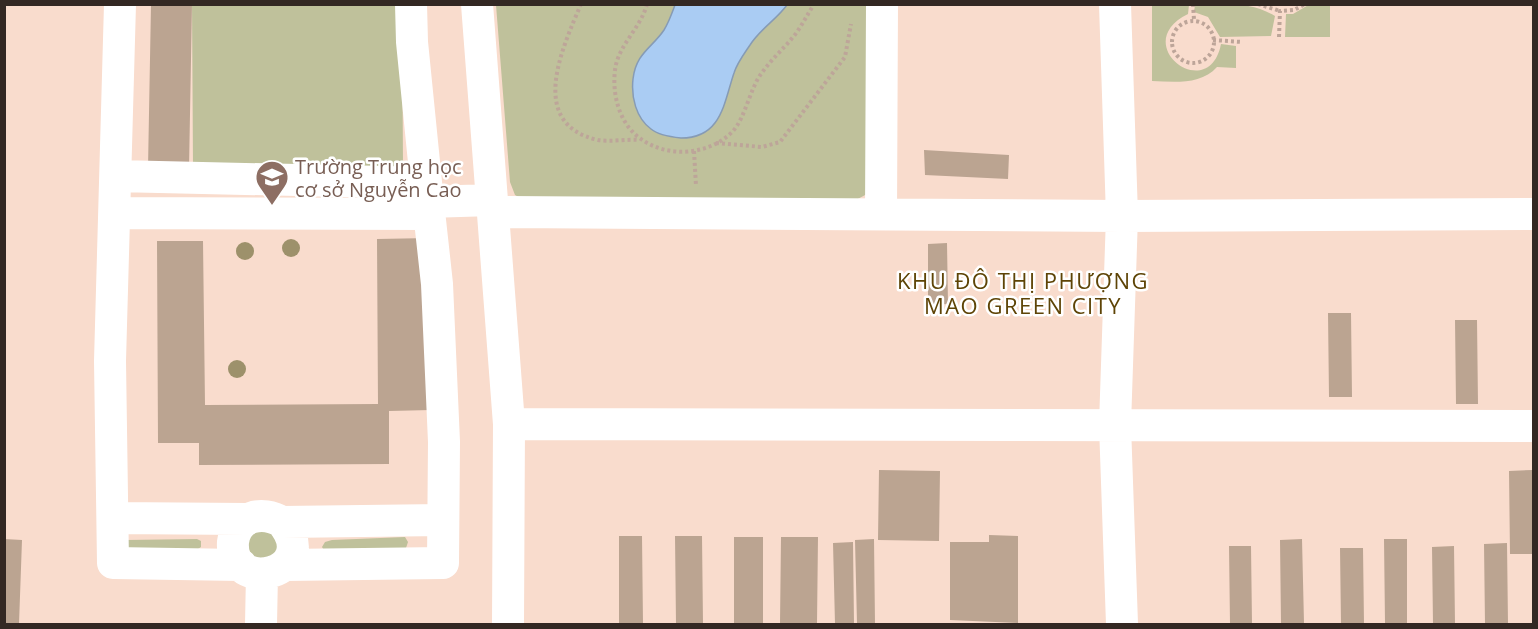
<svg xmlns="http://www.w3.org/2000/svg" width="1538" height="629" font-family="'Open Sans',sans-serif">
  <rect width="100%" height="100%" fill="#f9dccd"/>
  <path fill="#bfc19b" d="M1310,4L1330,5V37H1285L1286,14H1293Z
    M192,5H402L403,167L193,168Z
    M496,5H876L867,194L854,201H526L515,195L510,182Z
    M1152,5H1189L1188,14C1127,44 1209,106 1221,44L1236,46V68L1217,67C1201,85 1175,82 1152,81Z
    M1195,5C1223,4 1250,1 1275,16L1271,36L1220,37L1208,17L1194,12Z
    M262,524L284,543L262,566L242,542Z
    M405,537L408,542L406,548L325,552L322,547L325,542L332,540Z
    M197,539L201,541V547L195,551H126V540Z"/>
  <path fill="#aaccf3" stroke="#869bb5" stroke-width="1.5" d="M675,5H787C776,20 760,29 750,45C744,54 737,63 734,73C724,102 722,138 681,138C672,137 658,135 651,129C636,118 631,97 633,79C636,53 652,48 664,30C669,22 672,13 675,5Z"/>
  <path fill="#bba491" d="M151,4H192L189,169L148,168Z
    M924,150L1009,155L1008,179L925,175Z
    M430,238L431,410L389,411V464L199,465V443H158L157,241H203L205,405L378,404L377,239Z
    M947,243L948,304L928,305V244Z
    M1328,313H1351L1352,397H1329Z
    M1455,320H1477L1478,404H1456Z
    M879,470L940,471L939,541L878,540Z
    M1532,470V554H1510L1509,471Z
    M989,535L1018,536V623L950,620V542H989Z
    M619,536H642L643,624H619Z
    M675,536H702L703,624H676Z
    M734,537H763V624H734Z
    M781,537H818L817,623H780Z
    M4,539L22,540L19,624H4Z
    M874,539L875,624H857L855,540Z
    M1302,539L1304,623H1281L1280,540Z
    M1384,539H1407V623H1385Z
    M853,542L854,624H835L833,543Z
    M1507,543L1508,624H1485L1484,544Z
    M1229,546H1251L1252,624H1230Z
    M1454,546L1455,624H1433L1432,547Z
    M1340,548H1363L1364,624H1341Z"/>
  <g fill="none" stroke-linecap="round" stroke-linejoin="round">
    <path stroke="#bda599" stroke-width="4" stroke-dasharray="3 3" stroke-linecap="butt" d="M581,4C563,47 526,124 598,140C610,142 626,139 639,140
      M647,4C641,28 618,45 615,70C612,94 619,124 641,139C667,158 709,156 733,131C745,118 750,89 761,74C772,58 786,47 797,32C803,23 808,14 814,4
      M1193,4L1194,20
      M1258,4L1280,11
      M1172 42a21 21 0 1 1 42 0a21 21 0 1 1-42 0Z
      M1279,37L1280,11L1294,10L1305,4
      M1213,40L1242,42
      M716,143L762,147L780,142L845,57L851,24
      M694,151L696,186"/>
    <path stroke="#fff" stroke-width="32" d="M120,4L110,361L113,563L241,565
      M411,4L412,42L428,202
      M477,4L509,424L508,624
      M1115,4L1122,216L1115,425L1122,624
      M116,176L426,183
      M493,212L1122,216L1534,214
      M115,213L429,214
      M881,214L882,4
      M509,424L1534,426
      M113,518L247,519
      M282,522C324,573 229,597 233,542C236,516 262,510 282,522L443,520
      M285,565L443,563L444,442L437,284L428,202L492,200
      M261,624L262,574"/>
  </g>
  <g fill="#9d916b">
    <circle cx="291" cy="248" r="9"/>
    <circle cx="245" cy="251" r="9"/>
    <circle cx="237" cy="369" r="9"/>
  </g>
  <defs>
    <symbol id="school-pin" viewBox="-11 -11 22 30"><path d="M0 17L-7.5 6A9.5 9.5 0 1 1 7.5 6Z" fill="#8d6e63" stroke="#fff"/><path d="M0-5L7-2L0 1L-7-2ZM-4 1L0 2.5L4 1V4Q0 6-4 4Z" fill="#fff"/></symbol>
  </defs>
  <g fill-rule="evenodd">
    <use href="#school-pin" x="253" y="158" width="38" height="52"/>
  </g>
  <g text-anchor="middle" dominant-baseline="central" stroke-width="5" stroke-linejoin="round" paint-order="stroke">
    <g font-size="20" fill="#785e54" stroke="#fff" text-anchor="start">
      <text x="295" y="166">Trường Trung học<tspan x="295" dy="23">cơ sở Nguyễn Cao</tspan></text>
    </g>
    <g font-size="22" letter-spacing="1.5" fill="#5e4406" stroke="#fff">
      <text x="1023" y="280">KHU ĐÔ THỊ PHƯỢNG<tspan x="1023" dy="25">MAO GREEN CITY</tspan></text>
    </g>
  </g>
  <rect width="1538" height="629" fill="none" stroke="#332823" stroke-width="12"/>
</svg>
